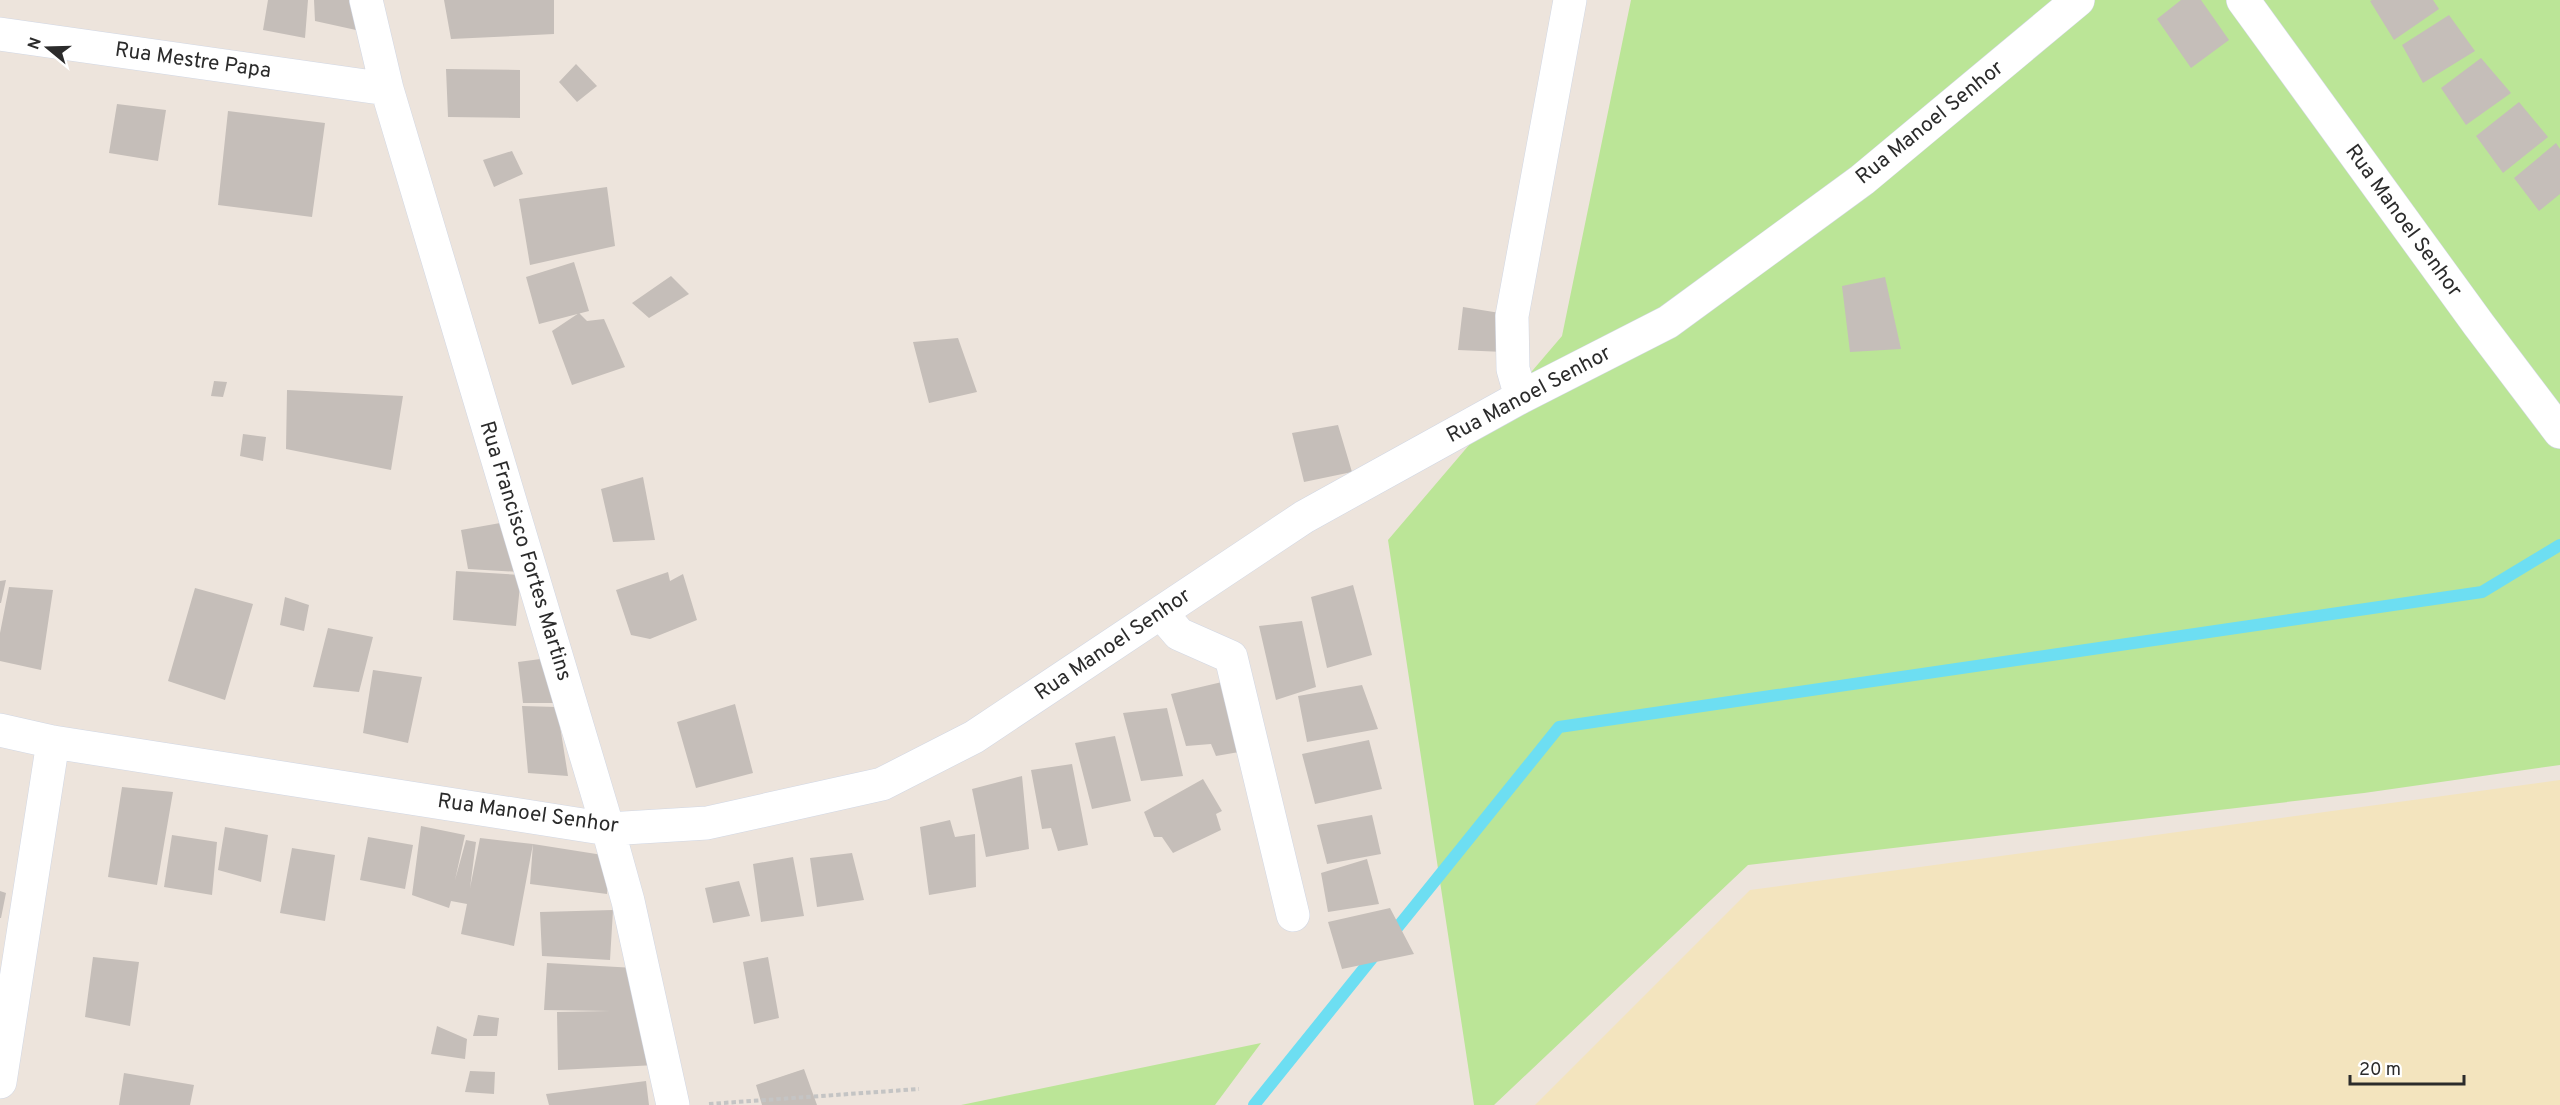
<svg xmlns="http://www.w3.org/2000/svg" width="2560" height="1105" font-family="Overpass,sans-serif">
  <rect width="100%" height="100%" fill="#ede4dc"/>
  <path fill="#bbe597" d="M1631,0H2560V765L2364,793L1748,865L1494,1105H1474L1388,540L1562,336Z
    M1261,1043L1215,1105H961Z"/>
  <path fill="#f3e4be" d="M2560,780V1105H1535L1750,890Z"/>
  <g fill="none" stroke-linecap="round" stroke-linejoin="round">
    <path stroke="#6ddef2" stroke-width="12" d="M1389,938L1559,727L2482,592L2560,545
      M1254,1105L1378,951"/>
  </g>
  <path fill="#c5beb9" d="M268,0H308L305,38L263,30Z
    M314,0H355L356,30L315,21Z
    M444,0H554V34L451,39Z
    M2181,0H2201L2229,40L2191,68L2157,19Z
    M2372,0H2433L2439,9L2394,40L2370,1Z
    M2449,15L2475,51L2423,83L2402,45Z
    M2481,58L2511,93L2466,125L2441,88Z
    M576,64L597,86L577,102L559,82Z
    M446,69L520,70V118L448,117Z
    M2519,102L2548,137L2503,173L2476,136Z
    M117,104L166,110L158,161L109,153Z
    M228,111L325,123L312,217L218,205Z
    M2556,143L2560,149V194L2539,211L2514,178Z
    M512,151L523,174L494,187L483,160Z
    M607,187L615,246L530,265L519,199Z
    M574,262L589,311L539,324L526,277Z
    M671,276L689,294L649,318L632,303Z
    M1885,277L1901,349L1850,352L1842,286Z
    M1463,307L1506,314L1504,352L1458,350Z
    M579,313L587,321L604,319L625,367L572,385L552,331Z
    M958,338L977,392L929,403L913,342Z
    M214,381L227,382L223,397L211,396Z
    M287,390L403,396L391,470L286,449Z
    M1338,425L1352,472L1304,482L1292,433Z
    M243,434L266,437L263,461L240,456Z
    M643,477L655,540L613,542L601,489Z
    M512,521L520,572L468,569L461,530Z
    M456,571L521,575L516,626L453,620Z
    M668,572L670,581L683,574L697,620L650,639L631,635L616,590Z
    M6,580L1,603H0V581Z
    M1353,585L1372,655L1327,668L1311,597Z
    M9,587L53,590L41,670L0,661V633Z
    M195,588L253,604L225,700L168,681Z
    M285,597L309,605L304,631L280,625Z
    M1302,621L1316,687L1276,700L1259,626Z
    M328,628L373,637L359,692L313,687Z
    M548,658L553,703H523L518,662Z
    M373,670L422,677L408,743L363,733Z
    M1222,682L1239,752L1216,756L1211,744L1186,746L1171,694Z
    M1362,685L1378,729L1307,742L1298,696Z
    M735,704L753,773L696,788L677,722Z
    M522,706L557,707L568,776L528,773Z
    M1167,708L1183,776L1141,781L1123,713Z
    M1115,736L1131,801L1092,809L1075,743Z
    M1369,740L1382,789L1315,804L1302,754Z
    M1072,764L1088,845L1058,851L1051,828L1042,829L1031,770Z
    M1022,776L1029,849L986,857L972,789Z
    M1203,779L1222,811L1216,814L1221,830L1173,853L1162,837H1154L1144,812Z
    M122,787L173,792L157,885L108,877Z
    M1372,815L1381,854L1327,864L1317,825Z
    M950,820L955,837L975,834L976,887L929,895L920,827Z
    M421,826L465,835L455,880L466,840L476,842L470,888L480,838L533,844L514,946L461,934L467,904L451,901L449,908L412,895Z
    M225,827L268,835L261,882L218,870Z
    M172,835L217,842L212,895L164,887Z
    M368,837L413,845L405,889L360,880Z
    M533,844L609,856L607,894L530,884Z
    M292,848L335,855L325,921L280,913Z
    M852,853L864,900L817,907L810,858Z
    M793,857L804,916L761,922L753,864Z
    M1367,859L1379,904L1328,912L1321,873Z
    M739,881L750,916L713,923L705,888Z
    M0,891L6,893L1,918H0Z
    M1390,908L1414,954L1342,969L1328,922Z
    M613,910L610,960L542,956L540,912Z
    M93,957L139,962L130,1026L85,1017Z
    M768,957L779,1018L754,1024L743,962Z
    M547,963L635,968V1012H646L656,1065L558,1070L557,1012L610,1011L544,1010Z
    M478,1015L499,1018L497,1036H473Z
    M437,1026L467,1039L465,1059L431,1054Z
    M804,1069L817,1105H762L756,1085Z
    M470,1071L495,1072L494,1094L465,1092Z
    M124,1073L194,1085L190,1105H119Z
    M646,1081L649,1105H549L546,1094Z"/>
  <g fill="none" stroke-linecap="round" stroke-linejoin="round">
    <defs>
      <path id="minor" d="M366,0L387,89L608,829L628,901L673,1105
        M2243,0L2479,325L2560,432
        M0,34L387,89
        M1521,397L1513,369L1512,316L1570,0
        M1161,613L1179,634L1231,657L1293,915
        M0,730L53,742L608,829L707,823L882,784L974,737L1304,517L1521,397L1668,322L1862,180L2078,0
        M0,1082L53,742"/>
    </defs>
    <use href="#minor" stroke="#d1d7e4" stroke-width="34"/>
    <path stroke="#c4c4c4" stroke-width="4" stroke-dasharray="4.5 3" stroke-linecap="butt" d="M709,1104L919,1089"/>
    <use href="#minor" stroke="#fff" stroke-width="33"/>
  </g>
  <g text-anchor="middle" dominant-baseline="central" stroke-width="4.5" stroke-linejoin="round" paint-order="stroke">
    <g font-size="21" fill="#2b2b2b" stroke="#fff">
      <text transform="translate(193 61) rotate(8)">Rua Mestre Papa</text>
      <text transform="translate(1930 123) rotate(-39)">Rua Manoel Senhor</text>
      <text transform="translate(2403 221) rotate(54)">Rua Manoel Senhor</text>
      <text transform="translate(1529 395) rotate(-28)">Rua Manoel Senhor</text>
      <text transform="translate(525 551) rotate(73)">Rua Francisco Fortes Martins</text>
      <text transform="translate(1113 645) rotate(-34)">Rua Manoel Senhor</text>
      <text transform="translate(528 814) rotate(8)">Rua Manoel Senhor</text>
    </g>
  </g>
  <g transform="translate(48 48) rotate(289)" stroke="#ffffff" stroke-width="4.5" paint-order="stroke">
  <path d="M0-4.5L10 22L0 15L-10 22Z" fill="#2b2b2b"/>
  <text y="-9" font-size="16" font-weight="bold" text-anchor="middle" fill="#2b2b2b">N</text>
  </g>
  <path d="M2350 1075v9h114v-9" fill="none" stroke="#2b2b2b" stroke-width="3"/>
  <text x="2359" y="1075" font-size="18" fill="#2b2b2b" stroke="#ffffff" stroke-width="4.5" paint-order="stroke">20 m</text>
</svg>
